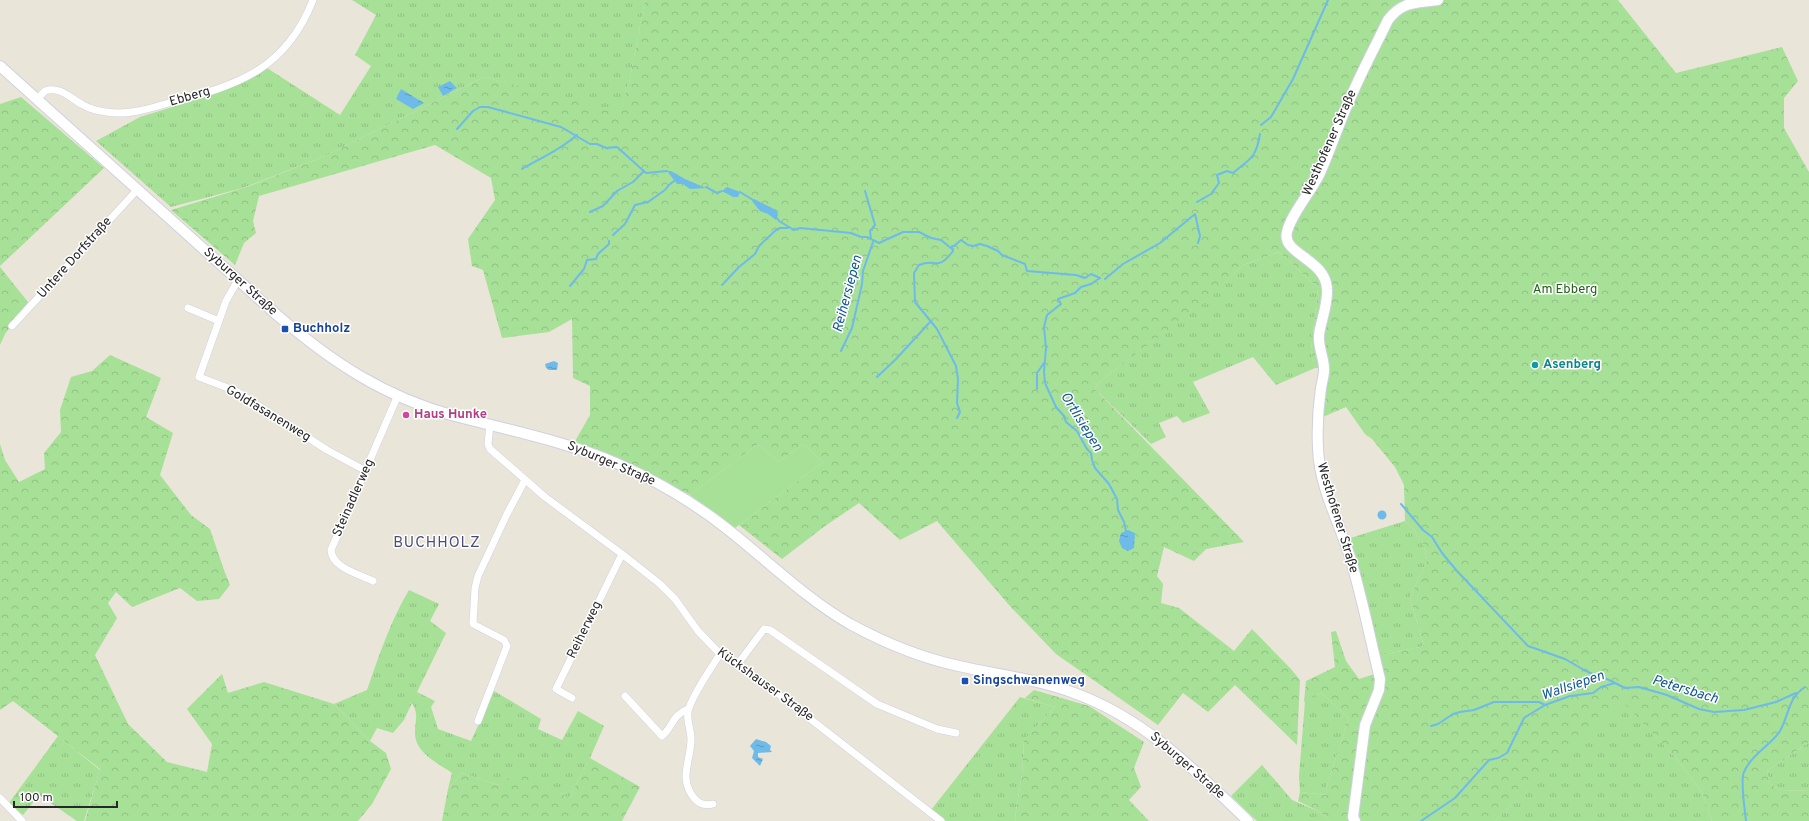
<svg xmlns="http://www.w3.org/2000/svg" width="1809" height="821" font-family="Overpass,sans-serif">
  <defs>
    <pattern id="grass-tufts" width="24" height="20" patternUnits="userSpaceOnUse"><rect width="24" height="20" fill="#a7e097"/><path d="M3 7l-1-3M5 7V3M7 7l1-3M15 17l-1-3M17 17v-4M19 17l1-3" fill="none" stroke="#90c082"/></pattern>
    <pattern id="forest-crowns" width="20" height="18" patternUnits="userSpaceOnUse"><rect width="20" height="18" fill="#a7e097"/><path d="M2 6a3 3 0 1 1 6 0M12 15a3 3 0 1 1 6 0" fill="none" stroke="#90c082"/></pattern>
    <pattern id="water-ripples" width="26" height="14" patternUnits="userSpaceOnUse"><rect width="26" height="14" fill="#6ebbea"/><path d="M2 4q2-2 4 0t4 0M15 11q2-2 4 0t4 0" fill="none" stroke="#5a98be"/></pattern>
  </defs>
  <rect width="100%" height="100%" fill="#eae5d9"/>
  <path fill="url(#grass-tufts)" d="M352,0H645L629,83L619,113L484,77L325,156L243,188L171,207L96,141L140,117L218,93L267,68L340,115L371,66L355,55L376,15Z
    M1279,252L1318,288L1311,350L1315,368L1276,385L1253,357L1193,382L1210,413L1183,423L1177,416L1159,423L1166,437L1151,444L1095,389L1099,382L1208,299L1243,265Z
    M1405,521L1415,531L1423,543L1427,560L1410,598L1424,646L1377,656L1347,539Z
    M409,590L439,604L430,621L446,633L417,692L435,701L431,707L438,729L471,741L494,691L541,719L538,729L562,740L578,711L604,726L590,758L569,798L520,771L498,785L462,773L448,789L452,773C438,763 415,753 415,733C415,720 419,715 412,703L404,720L393,733L377,728L370,741L334,704L367,690C379,656 390,622 409,590Z
    M1321,693L1349,718L1326,788L1328,795L1300,792L1299,776L1305,701Z
    M1020,697L1055,707L1024,740L1022,774L1015,817L1016,821H945L931,810Z
    M1623,701L1675,757L1702,792L1712,821H1495Z
    M58,736L100,770L84,821H77L39,795L23,815L9,803Z
    M1809,742V791L1780,790L1770,784L1767,771Z
    M1262,765L1292,800L1320,812L1330,821H1257L1231,796Z"/>
  <path fill="url(#forest-crowns)" d="M645,0H1618L1676,73L1782,47L1798,81L1784,98V128L1809,172V742L1767,771L1770,784L1780,790L1809,791V821H1712L1702,792L1675,757L1623,702L1495,821H1330L1320,812L1298,801L1300,792L1327,795L1326,788L1349,718L1321,693L1304,702L1306,681L1335,667L1331,632L1336,631L1346,661L1359,679L1381,672L1377,656L1424,646L1410,598L1427,560L1423,543L1415,531L1405,521L1404,485L1395,467L1372,439L1365,434L1346,407L1323,417L1324,368H1315L1311,350L1318,288L1279,252L1243,265L1209,299L1099,382L1095,389L1244,542L1206,549L1194,561L1164,547L1157,576L1163,584L1161,603L1179,608L1234,651L1252,629L1291,669L1300,680L1297,745L1235,685L1208,712L1183,693L1158,725L1056,654L1009,605L937,521L900,540L859,503L825,526L782,559L739,525L823,462L803,444L779,462L758,444L690,495L650,474L574,443L590,415V386L573,378L572,319L549,332L502,338L483,270L472,266L468,239L495,200L491,178L435,145L259,196L253,221L256,233L244,243L235,265L171,210L247,187L325,156L484,77L619,112L629,83Z
    M21,97L104,168L0,266V104Z
    M0,267L28,302L5,334L0,345Z
    M110,355L161,378L146,417L173,433L160,475L191,515L210,529L224,570L230,585L219,599L197,601L180,588L132,607L116,592L108,603L117,618L95,655L128,724L167,762L207,772L212,744L187,709L222,674L228,693L264,682L334,704L370,741L386,753L391,769L372,804L358,821H85L100,769L13,701L0,710V444L5,460L19,482L45,469L44,453L61,432L60,410L71,377L92,371Z
    M1034,690L1089,706L1144,742L1134,768L1141,787L1129,800L1149,821H1016L1015,817L1022,774L1024,740L1055,707L1025,698Z
    M590,758L640,787L622,821H442L448,789L462,773L498,785L520,770L569,798Z"/>
  <path fill="#a7e097" d="M758,444L779,462L803,444L823,462L735,528L690,495Z"/>
  <path fill="url(#water-ripples)" d="M450,81L457,88L443,96L438,87Z
    M401,89L424,103L413,109L396,99Z
    M667,171H671L685,179L706,188L690,189L683,184H677Z
    M727,187L740,192L738,197H733L722,191Z
    M754,199L776,210L778,215L776,220L768,214L760,211L752,201Z
    M554,361L558,363L557,370H549L546,368L545,364Z
    M1377.5 515a4.5 4.5 0 1 1 9 0a4.5 4.5 0 1 1-9 0Z
    M1128,530L1135,533L1134,548L1128,551L1122,548L1119,541L1121,533Z
    M756,739L766,742L771,746L770,750L772,752L758,753V757L763,759L760,766L752,758L754,751L750,746Z"/>
  <g fill="none" stroke-linecap="round" stroke-linejoin="round">
    <path stroke="#6ebbea" stroke-width="2" d="M1261,125L1271,117L1293,79L1328,0
      M457,129L473,111L480,107H488L561,127L590,144H597L606,148L617,147L646,173L667,171
      M522,169C542,157 559,151 577,135
      M706,187L717,193L722,191
      M865,191L875,225L870,231L871,239
      M740,192L753,200
      M1197,202L1211,194L1219,183L1217,175L1227,171L1233,173C1251,158 1256,158 1260,134
      M590,212L603,206L617,191L633,182L643,172
      M777,218L779,221L794,230L800,228L851,233L861,237H867L879,243L903,232H919L931,238L941,240L952,249V246H954L961,240L968,245L973,246L980,244L987,246L998,251L1002,255L1025,264L1027,271L1076,275L1085,278L1091,274L1100,278
      M613,235L625,224L635,205L648,202L665,190L669,185L674,181
      M953,249V251C936,273 938,257 919,265L914,273L915,302L937,329L956,366L958,379L957,403L960,412L957,418
      M1100,278L1091,284L1081,287L1075,293L1058,299L1061,304L1047,315L1044,327L1046,348L1044,372L1045,383L1056,407L1064,416L1066,422L1077,431L1087,449L1091,453L1092,460L1095,468L1109,484L1117,499L1118,510L1124,522L1126,531
      M1105,279L1123,264L1160,243L1195,214L1200,236L1198,243
      M722,285L739,267L755,254L759,246L776,230L780,228H788
      M570,286L584,269L587,260L596,259L598,254L609,244V241
      M841,351L852,328L862,284L863,271L873,242
      M877,377L896,359L931,321
      M1037,389V373L1044,363
      M1401,504L1423,530L1432,537L1442,553L1457,571L1528,646L1565,659L1584,670L1603,679H1607L1625,688L1639,687L1667,695L1699,709L1714,712L1744,710L1776,702L1796,693
      M1431,726L1438,724L1453,714L1460,712L1474,710L1494,702H1539L1545,705
      M1421,821L1455,798L1489,760L1498,758L1507,753L1524,718L1545,705L1570,696L1593,693L1601,687L1615,683
      M1746,821C1745,811 1740,780 1744,772C1751,755 1771,745 1780,731C1789,715 1788,698 1805,687"/>
    <defs>
      <path id="street" d="M37,99L45,91C60,86 70,98 83,105C90,109 98,111 106,112C129,116 151,108 172,102C239,85 286,69 313,0
        M238,280L226,301L199,377L236,391L327,450L366,471
        M188,308L219,321
        M12,326L138,189
        M490,424L488,444L490,449L545,497L622,554L660,584L675,599L698,631L720,654L772,689L941,821
        M373,581C359,574 332,568 331,550L398,395
        M737,665L764,629L770,630L877,704L937,729L956,733
        M625,696L662,736C674,726 671,716 688,709
        M572,698L556,689L622,554
        M478,721L507,646L504,640L473,624L475,588L478,576L507,514L525,480
        M0,798L22,821
        M713,804C706,806 699,804 694,798C678,779 691,760 691,739C691,729 685,717 689,708C695,691 710,670 720,654"/>
      <path id="secondary" d="M0,66L277,315C332,362 384,397 455,416C509,430 564,441 616,463C655,480 693,502 726,528C767,560 805,598 850,624C885,643 921,658 959,666C998,675 1037,679 1074,693C1144,718 1195,770 1248,821
        M1355,821L1353,817L1365,725L1379,690L1380,679C1370,638 1362,597 1350,557C1339,522 1319,486 1318,448C1317,428 1318,408 1321,388C1322,381 1325,373 1324,367C1323,356 1318,346 1319,335C1321,320 1328,305 1327,289C1326,259 1281,254 1287,232C1291,214 1311,192 1320,173C1332,146 1341,117 1354,90C1364,67 1377,43 1388,20C1402,1 1416,3 1438,0"/>
    </defs>
    <use href="#street" stroke="#cfd0e1" stroke-width="8"/>
    <use href="#secondary" stroke="#cfd0e1" stroke-width="12"/>
    <use href="#street" stroke="#fff" stroke-width="7"/>
    <use href="#secondary" stroke="#fff" stroke-width="10"/>
  </g>
  <g fill="#1a4fb4" stroke="#fff" stroke-width="1.5">
    <rect x="281" y="325" width="8" height="8" rx="2"/>
    <rect x="961" y="677" width="8" height="8" rx="2"/>
  </g>
  <circle fill="#0f9aa8" stroke="#fff" stroke-width="1.5" cx="1535" cy="365" r="4"/>
  <circle fill="#d1479c" stroke="#fff" stroke-width="1.5" cx="406" cy="415" r="4"/>
  <g text-anchor="middle" dominant-baseline="central" stroke-width="3" stroke-linejoin="round" paint-order="stroke">
    <g font-size="13" fill="#282828" stroke="#fff">
      <text transform="translate(190 97) rotate(-16)">Ebberg</text>
      <text transform="translate(1330 143) rotate(-66)">Westhofener Straße</text>
      <text transform="translate(75 258) rotate(-48)">Untere Dorfstraße</text>
      <text transform="translate(240 282) rotate(42)">Syburger Straße</text>
      <text transform="translate(268 414) rotate(31)">Goldfasanenweg</text>
      <text transform="translate(611 464) rotate(23)">Syburger Straße</text>
      <text transform="translate(354 498) rotate(-66)">Steinadlerweg</text>
      <text transform="translate(1337 518) rotate(73)">Westhofener Straße</text>
      <text transform="translate(585 630) rotate(-64)">Reiherweg</text>
      <text transform="translate(765 685) rotate(36)">Kückshauser Straße</text>
      <text transform="translate(1187 766) rotate(41)">Syburger Straße</text>
    </g>
    <g font-size="13" fill="#22611b" stroke="#fff">
      <text x="1565" y="290">Am Ebberg</text>
    </g>
    <g font-size="13" font-weight="bold" fill="#164399" stroke="#fff" text-anchor="start">
      <text x="293" y="329">Buchholz</text>
      <text x="973" y="681">Singschwanenweg</text>
    </g>
    <g font-size="13" font-weight="bold" fill="#0d838f" stroke="#fff" text-anchor="start">
      <text x="1543" y="365">Asenberg</text>
    </g>
    <g font-size="13" font-weight="bold" fill="#b23c85" stroke="#fff" text-anchor="start">
      <text x="414" y="415">Haus Hunke</text>
    </g>
    <g font-size="14" font-style="italic" fill="#115792" stroke="#fff">
      <text transform="translate(848 294) rotate(-75)">Reihersiepen</text>
      <text transform="translate(1081 422) rotate(58)">Ortlisiepen</text>
      <text transform="translate(1573 686) rotate(-19)">Wallsiepen</text>
      <text transform="translate(1685 690) rotate(17)">Petersbach</text>
    </g>
    <g font-size="15" letter-spacing="1" fill="#4a4d76" stroke="#fff">
      <text x="437" y="543">BUCHHOLZ</text>
    </g>
  </g>
  <path d="M14 801v6h103v-6" fill="none" stroke="#282828" stroke-width="2"/>
  <text x="20" y="801" font-size="12" fill="#282828" stroke="#ffffff" stroke-width="3" paint-order="stroke">100 m</text>
</svg>
